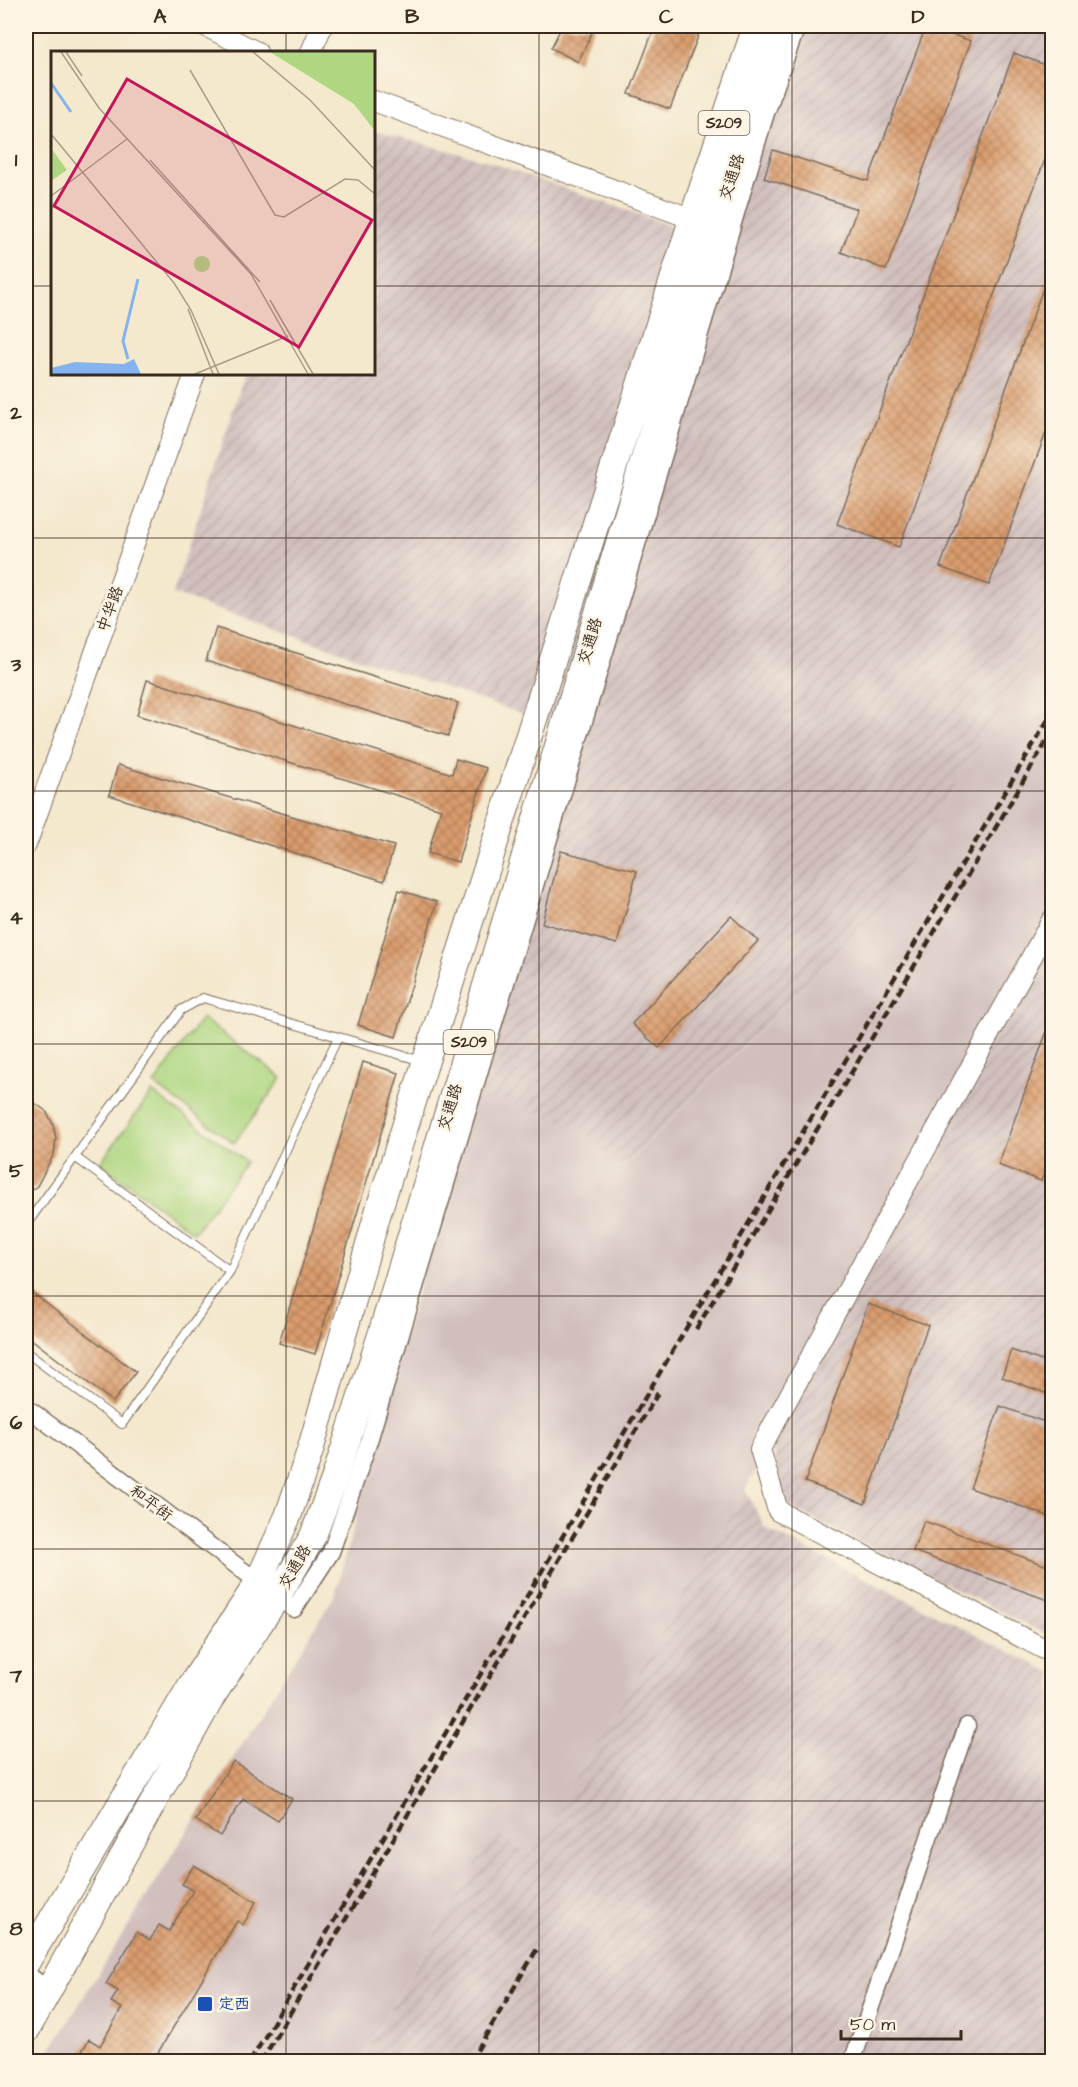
<svg xmlns="http://www.w3.org/2000/svg" width="1078" height="2087" font-family="'Architects Daughter','LXGW WenKai TC',sans-serif">
  <defs>
    <pattern id="industrial-furrows" width="10" height="10" patternUnits="userSpaceOnUse" patternTransform="scale(1.5)"><rect width="10" height="10" fill="#d1bfbe"/><path d="M-1 1l2-2M0 10L10 0M9 11l2-2" fill="none" stroke="#b4a4a3"/></pattern>
    <pattern id="building-cross-hatch" width="8" height="8" patternUnits="userSpaceOnUse" patternTransform="scale(1.5)"><rect width="8" height="8" fill="#da9c6d"/><path d="M0 0l8 8M0 8l8-8" fill="none" stroke="#b27f59"/></pattern>
  </defs>
  <rect width="100%" height="100%" fill="#fcf5e5"/>
  <filter id="ink" filterUnits="userSpaceOnUse"><feTurbulence type="fractalNoise" baseFrequency=".0167" numOctaves="2"/><feDisplacementMap in="SourceGraphic" scale="12" xChannelSelector="R" yChannelSelector="G"/><feConvolveMatrix kernelMatrix="1 2 1 2 8 2 1 2 1" color-interpolation-filters="sRGB"/></filter>
  <filter id="wash" filterUnits="userSpaceOnUse"><feTurbulence type="fractalNoise" baseFrequency=".008" numOctaves="4" result="noise"/><feDisplacementMap in="SourceGraphic" scale="24" xChannelSelector="R" yChannelSelector="G"/><feGaussianBlur stdDeviation="1.35" result="paint"/><feColorMatrix in="noise" values="0 0 0 0 0 0 0 0 0 0 0 0 0 0 0 0 0 1.4 0 .05"/><feComposite in="paint" operator="in"/></filter>
  <g filter="url(#wash)">
    <rect width="100%" height="100%" fill="#f4e8cd"/>
    <path fill="url(#industrial-furrows)" d="M768,26H1052V613L1026,670L880,910L621,1168L580,1127L470,1097L574,732L173,594L245,374H374V131L484,160L714,241Z
      M1052,930V1637L786,1505L771,1444Z
      M745,1489L765,1528L1052,1673V2061L360,2062L495,1830L531,1855Z"/>
    <path fill="#d1bfbe" d="M1052,613V930L771,1444L531,1855L495,1830L360,2061L43,2062L335,1595L470,1097L500,1100L580,1127L622,1168L880,910L1026,670Z"/>
    <path fill="#afd782" stroke="#758050" stroke-width="1.5" d="M202,1018L282,1078L234,1143L154,1084Z
      M152,1092L247,1162L194,1233L100,1163Z"/>
    <g id="blocks">
      <path fill="url(#building-cross-hatch)" d="M562,26H595L578,62L551,48Z
        M655,26H702L670,109L629,94Z
        M926,26L971,41L886,270L841,252L857,209L764,178L773,150L868,181Z
        M1014,53L1053,68V138L899,547L837,524Z
        M1051,267L1053,414L989,585L940,567Z
        M216,628L458,703L448,736L206,661Z
        M147,680L452,774L456,759L486,768L458,862L428,853L441,809L137,715Z
        M118,765L394,846L384,881L109,795Z
        M561,851L637,871L617,944L542,923Z
        M399,890L437,902L396,1037L358,1025Z
        M731,916L758,941L659,1048L632,1024Z
        M1051,1020L1053,1150L1041,1181L998,1165Z
        M363,1062L399,1073L315,1354L279,1343Z
        M26,1097L46,1111L53,1124L56,1139L54,1154L37,1186L26,1194Z
        M26,1288L136,1372L113,1402L26,1335Z
        M868,1304L928,1325L865,1504L805,1482Z
        M1011,1350L1053,1365V1396L1002,1377Z
        M1000,1406L1053,1425V1518L970,1488Z
        M924,1521L1053,1568V1602L913,1551Z
        M233,1761L292,1799L278,1821L243,1799L220,1836L196,1820Z
        M194,1865L256,1902L243,1925L237,1921L153,2061H76L89,2039L100,2046L122,2008L111,2002L118,1991L106,1984L137,1932L150,1940L159,1925L169,1931L193,1891L182,1884Z"/>
    </g>
  </g>
  <g filter="url(#ink)">
    <use href="#blocks" fill-opacity="0" stroke="#7c6c5b" stroke-width="1.5"/>
    <g fill="none" stroke-linecap="round" stroke-linejoin="round">
      <defs>
        <path id="service" d="M75,1157L230,1271
          M26,1225L181,1010L203,998L422,1061
          M26,1352L122,1424L230,1271L338,1037"/>
        <path id="minor" d="M26,1407L294,1609L331,1552L369,1441L765,116L797,26
          M852,2062L967,1726"/>
        <path id="tertiary" d="M205,26L257,52
          M311,52L322,26
          M374,101L706,224
          M26,845L195,374
          M1052,920L760,1449L778,1511L1052,1653"/>
        <path id="secondary" d="M26,1977L48,1994"/>
        <path id="primary" d="M26,1963L192,1684L257,1584L288,1516L310,1451L379,1209L692,220L756,26
          M26,2031L213,1695L277,1597L313,1536L335,1477L381,1335L704,260L782,26"/>
      </defs>
      <use href="#service" stroke="#7c6c5b" stroke-width="10"/>
      <use href="#minor" stroke="#7c6c5b" stroke-width="19"/>
      <use href="#tertiary" stroke="#7c6c5b" stroke-width="22"/>
      <use href="#secondary" stroke="#7c6c5b" stroke-width="25"/>
      <use href="#primary" stroke="#7c6c5b" stroke-width="28"/>
      <path stroke="#7c6c5b" stroke-width="3" stroke-dasharray="4.5 4.5" stroke-linecap="butt" d="M26,2059L30,2062"/>
      <use href="#service" stroke="#fff" stroke-width="8"/>
      <use href="#minor" stroke="#fff" stroke-width="16"/>
      <use href="#tertiary" stroke="#fff" stroke-width="20"/>
      <use href="#secondary" stroke="#fff" stroke-width="22"/>
      <use href="#primary" stroke="#fff" stroke-width="26"/>
      <path stroke="#3b2a1e" stroke-width="4.5" stroke-dasharray="9 4.5" stroke-linecap="butt" d="M696,1329L853,1070L1052,732
        M250,2062L1052,713
        M261,2062L658,1393
        M470,2062L537,1949"/>
    </g>
  </g>
  <path fill="none" stroke="#3b2a1e" stroke-width="1.5" stroke-opacity="0.55" d="M286,26V52M539,26V2062M792,26V2062M26,286H52M374,286H1052M286,374V2062M26,538H1052M26,791H1052M26,1044H1052M26,1296H1052M26,1549H1052M26,1801H1052"/>
  <rect fill="#1a4fb4" stroke="#fcf5e5" stroke-width="2" x="197" y="1996" width="16" height="16" rx="3"/>
  <g text-anchor="middle" dominant-baseline="central" stroke-width="5" stroke-linejoin="round" paint-order="stroke">
    <g fill="#fcf5e5" stroke="#75675a" stroke-width="1.5">
      <rect x="698.5" y="111" width="51" height="24" rx="4.5"/>
      <rect x="443.5" y="1030" width="51" height="24" rx="4.5"/>
    </g>
    <g font-size="15" font-weight="bold" fill="#3b2a1e">
      <text x="724" y="123">S209</text>
      <text x="469" y="1042">S209</text>
    </g>
    <g font-size="16" fill="#3b2a1e" stroke="#fcf5e5">
      <text transform="translate(732 177) rotate(-72)">交通路</text>
      <text transform="translate(110 609) rotate(-70)">中华路</text>
      <text transform="translate(590 641) rotate(-73)">交通路</text>
      <text transform="translate(450 1107) rotate(-73)">交通路</text>
      <text transform="translate(151 1503) rotate(37)">和平街</text>
      <text transform="translate(295 1567) rotate(-60)">交通路</text>
    </g>
    <g font-size="16" fill="#164399" stroke="#fcf5e5" text-anchor="start">
      <text x="218" y="2004">定西</text>
    </g>
  </g>
  <g transform="translate(51 51)">
    <rect width="324" height="324" fill="#f4e8cd"/>
    <path d="M219,1H324V80L303,53ZM143 213a8 8 0 1 1 16 0a8 8 0 1 1-16 0Z" fill="#afd782"/>
    <path d="M0,97L16,119L0,130Z" fill="#afd782"/>
    <path d="M83,308L90,323H0V317L24,311L73,313Z" fill="#83b4ef"/>
    <path fill="none" stroke="#83b4ef" stroke-width="3" d="M0,32L20,61M77,308L72,290L87,228"/>
    <path fill="none" stroke="#aa9c87" stroke-width="1.5" d="M10,1L48,57L200,223L257,323M15,1L31,25M202,1L259,49L324,119M139,19L224,164L233,166L294,128L307,129L324,143M0,83L123,232L140,259L168,323M99,109L209,231M0,145L76,88M219,249L262,323M137,258L162,323M144,323L237,285"/>
    <path fill="#c2185b" fill-opacity="0.15" stroke="#c2185b" stroke-width="3" d="M76,28L321,169L248,296L3,155Z"/>
    <rect width="324" height="324" fill="none" stroke="#3b2a1e" stroke-width="3"/>
  </g>
  <rect width="1078" height="2087" fill="none" stroke="#fcf5e5" stroke-width="66"/>
  <path d="M841 2030v9h120v-9" fill="none" stroke="#3b2a1e" stroke-width="3"/>
  <text x="850" y="2030" font-size="18" fill="#3b2a1e" stroke="#fcf5e5" stroke-width="4.5" paint-order="stroke">50 m</text>
  <rect x="33" y="33" width="1012" height="2021" fill="none" stroke="#3b2a1e" stroke-width="2"/>
  <g font-size="20" text-anchor="middle" font-weight="bold" fill="#3b2a1e">
    <text x="160" y="23">A</text>
    <text x="412" y="23">B</text>
    <text x="666" y="23">C</text>
    <text x="918" y="23">D</text>
    <text x="16" y="166">1</text>
    <text x="16" y="419">2</text>
    <text x="16" y="671">3</text>
    <text x="16" y="924">4</text>
    <text x="16" y="1177">5</text>
    <text x="16" y="1429">6</text>
    <text x="16" y="1682">7</text>
    <text x="16" y="1935">8</text>
  </g>
</svg>
